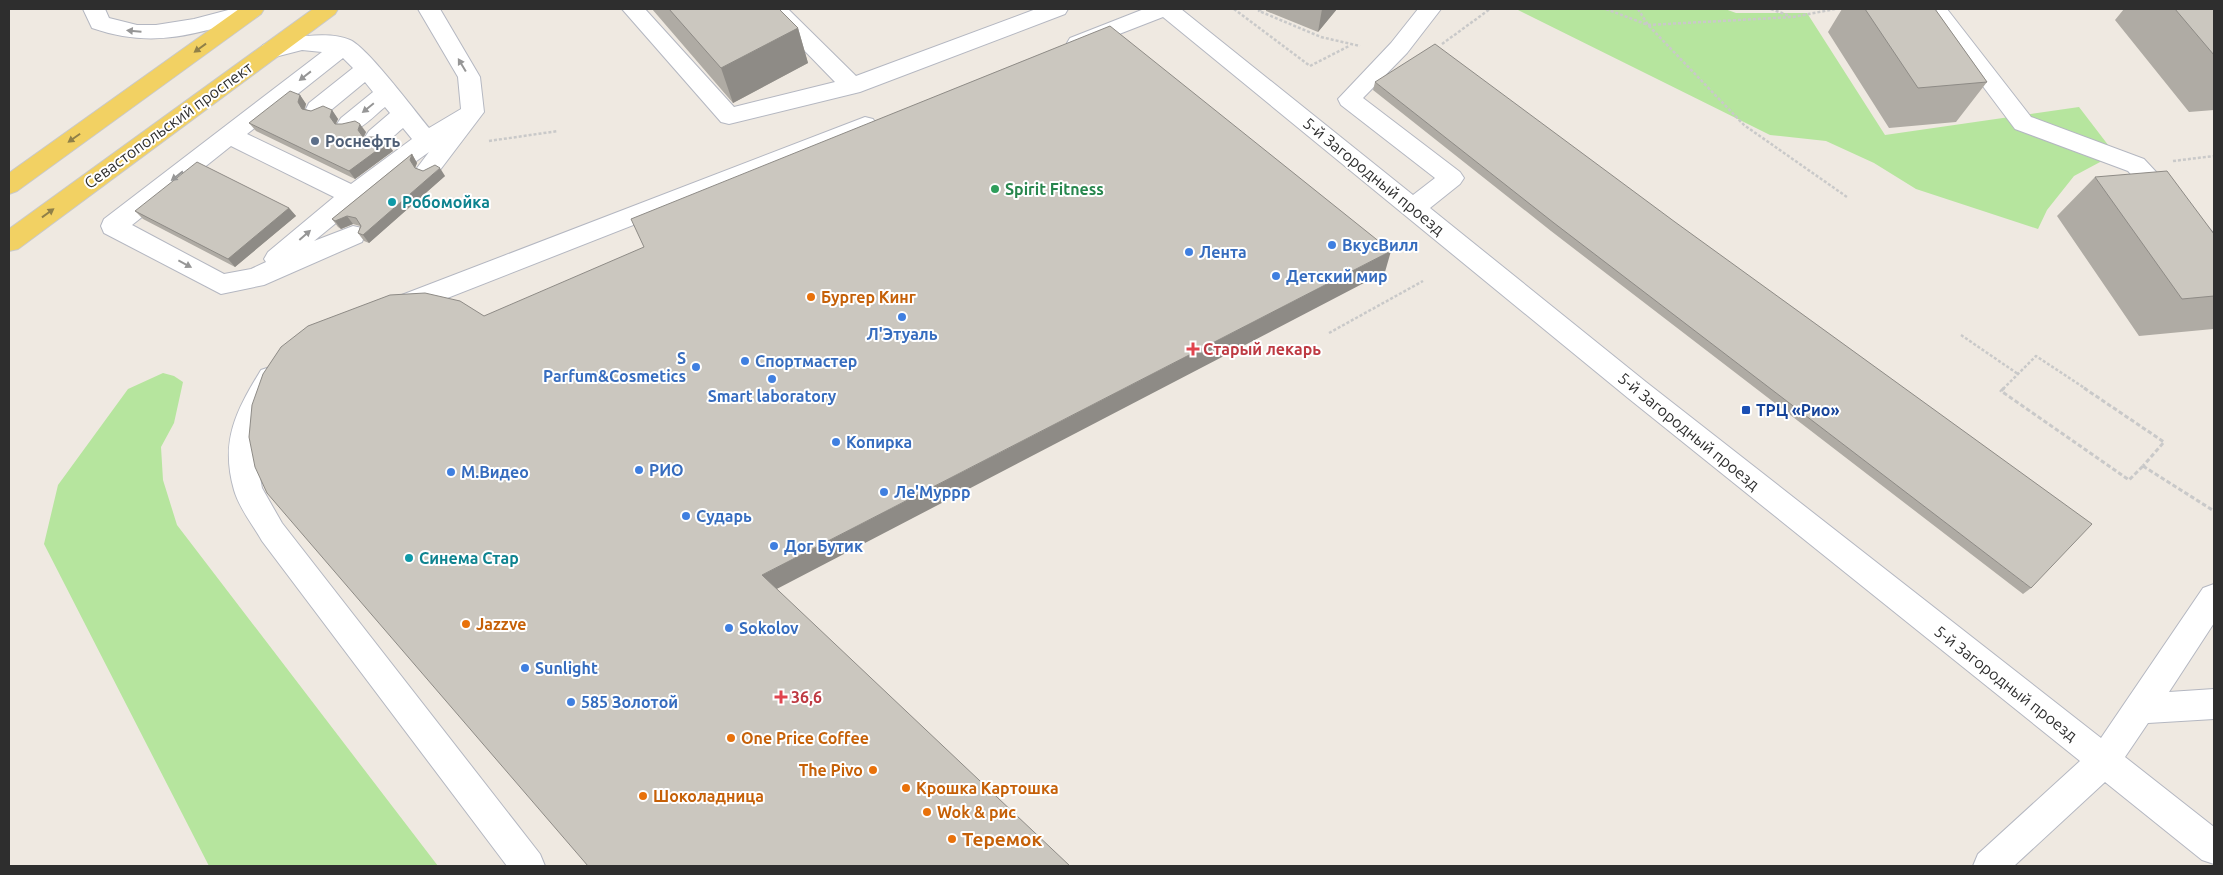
<svg xmlns="http://www.w3.org/2000/svg" width="2223" height="875" font-family="Ubuntu,sans-serif">
  <rect width="100%" height="100%" fill="#efe9e1"/>
  <path fill="#b6e59e" d="M1516,9H1725L1736,13H1807L1885,135L2079,107L2115,154L2074,176L2047,210L2038,229L1916,189L1874,163L1826,141L1770,135Z
    M163,373L174,376L183,382L174,423L161,447L163,480L177,525L438,866H209L44,544L58,485L128,389Z"/>
  <g fill="none" stroke-linecap="round" stroke-linejoin="round">
    <defs>
      <path id="minor" d="M83,9H105L109,18L137,25H156L194,19L232,9H259L261,11L258,16C197,33 155,50 92,28Z
        M418,9H440L480,77L484,112L437,174L429,177L421,174L417,168L429,152L380,187L314,241L353,226L362,228L365,235L362,242L264,285L221,294L104,233L101,226L104,219L322,52L302,50L271,58L263,55L260,50L263,45C286,38 327,30 350,40C367,47 415,111 429,128L461,109L458,77ZM343,58L353,68L309,103L306,109L309,115L317,117L325,115L365,82L373,92L341,118L337,124L341,130C359,135 372,117 385,107L390,113L369,131L365,137L369,143C384,148 392,137 403,128L412,139L351,184L247,134ZM231,146L334,197L268,252L264,259L266,262L251,269L224,274L132,225Z
        M622,9H645L734,107L835,82L764,9H788L856,76L1036,9H1068L1065,14L860,92L729,124L721,122Z
        M1144,9H1181L1413,195L1435,178L1341,105L1338,99L1391,43L1418,9H1441L1407,53L1363,98L1460,172L1464,178L1460,184L1430,208L1646,382L2101,738L2203,588L2214,584V623L2169,692L2214,689V719L2148,723L2125,757L2214,827V864L2202,860L2105,782L2014,866H1973L1978,854L2080,761L1628,398L1163,17L1078,50L1070,48L1067,43L1070,38Z
        M1925,9H1947L2031,117L2144,159L2214,234V259L2205,257L2128,171L2015,129Z
        M865,117L873,119L877,125L873,131L404,315L395,318L386,315L382,308L386,301Z
        M270,367L279,370L283,378L264,412L255,451L262,488L282,523L540,854L545,866H507L262,541C253,525 239,508 234,490C220,441 236,411 261,370Z"/>
      <path id="major" d="M239,9H264L261,14L17,191L9,194V173Z
        M313,9H338L335,14L18,249L9,251V229Z"/>
    </defs>
    <use href="#minor" stroke="#b4b7c1" stroke-width="2"/>
    <use href="#major" stroke="#c9c9c9" stroke-width="2"/>
    <path stroke="#c9c9c9" stroke-width="2.5" stroke-dasharray="3 2" stroke-linecap="butt" d="M1234,9L1310,66L1349,46
      M1261,9L1259,11L1321,37L1360,46
      M1606,9L1648,25L1793,17L1835,9
      M1638,9L1648,25L1744,125L1847,197
      M1771,9L1790,16
      M1442,44L1490,9
      M489,141L558,131
      M2173,161L2214,156
      M1329,333L1423,281
      M1961,335L2018,374
      M2003,389L2036,356L2086,389"/>
    <path stroke="#c9c9c9" stroke-width="3" stroke-dasharray="4.5 2.5" stroke-linecap="butt" d="M2004,388L2001,391L2129,480L2143,466
      M2084,388L2164,442L2143,466
      M2143,466L2214,511"/>
    <use href="#minor" fill="#fff" fill-rule="evenodd"/>
    <use href="#major" fill="#f2d163" fill-rule="evenodd"/>
  </g>
  <path fill="#afaba4" d="M652,9H779L798,28L808,63L733,103Z
    M1266,9H1337L1318,32L1266,11Z
    M1842,9H1935L1987,82L1956,122L1889,128L1828,32Z
    M2124,9H2214V110L2189,112L2115,20Z
    M1375,82L2031,588L2023,594L1551,231L1373,90Z
    M300,95L306,104L305,109L311,111L332,110L338,119L336,124L366,132L364,137L387,143L393,151L355,179L256,131L249,123Z
    M412,154L417,163L415,168L423,171L445,176L369,243L364,241L358,233L360,226L353,224L341,229L338,227L332,219Z
    M2095,177L2214,234V328L2213,329L2139,336L2057,216Z
    M289,208L296,216L235,267L143,219L135,211Z"/>
  <path fill="#8e8b86" d="M1322,9H1337L1318,32Z
    M798,28L808,63L733,103L721,68Z
    M300,95L306,104L304,110L302,109L298,102Z
    M332,110L338,119L335,125L330,117Z
    M360,124L366,132L363,138L358,130Z
    M387,143L393,151L355,179L349,171Z
    M412,154L417,163L415,168L410,160Z
    M440,168L445,176L369,243L363,235Z
    M289,208L296,216L235,267L228,259Z
    M347,216L353,224L341,229L335,221Z
    M1391,251L1385,272L771,592L762,575Z"/>
  <path fill="#cbc7bf" stroke="#8e8b86" d="M669,9H779L798,28L721,68Z
    M1865,9H1935L1987,82L1918,88Z
    M2175,9H2214V55Z
    M1110,26L1391,251L762,575L1070,866H588L267,493L255,467L249,437L252,405L263,374L281,347L308,326L390,295L425,293L460,301L484,316L644,247L631,219Z
    M1435,44L1675,222L2092,524L2031,588L1554,223L1375,82Z
    M290,91L300,95L298,102L302,109L311,111L323,106L332,110L330,117L335,124H342L355,121L360,124L358,130L363,137H377L387,143L349,171L249,123Z
    M412,154L410,160L415,168L423,171L435,165L440,168L363,235L358,233L361,226L356,218L347,216L335,221L332,219Z
    M197,162L289,208L228,259L135,211Z
    M2167,171L2214,234V296L2182,299L2095,177Z"/>
  <defs><path id="oneway-solid" d="M-6-.8H1V-3.2L6.5 0L1 3.2V.8H-6Z" transform="scale(1.25)"/></defs>
  <g fill="#969696">
    <use href="#oneway-solid" transform="translate(134 31) rotate(-175)"/>
    <use href="#oneway-solid" transform="translate(462 65) rotate(-121)"/>
    <use href="#oneway-solid" transform="translate(305 76) rotate(142)"/>
    <use href="#oneway-solid" transform="translate(368 108) rotate(141)"/>
    <use href="#oneway-solid" transform="translate(177 176) rotate(142)"/>
    <use href="#oneway-solid" transform="translate(305 235) rotate(-41)"/>
    <use href="#oneway-solid" transform="translate(185 264) rotate(28)"/>
  </g>
  <g fill="#908048">
    <use href="#oneway-solid" transform="translate(200 48) rotate(144)"/>
    <use href="#oneway-solid" transform="translate(74 138) rotate(145)"/>
    <use href="#oneway-solid" transform="translate(48 213) rotate(-36)"/>
  </g>
  <circle fill="#5c6f8a" stroke="#fff" stroke-width="2" cx="315" cy="141" r="5"/>
  <circle fill="#2e9e5b" stroke="#fff" stroke-width="2" cx="995" cy="189" r="5"/>
  <g fill="#0f9aa8" stroke="#fff" stroke-width="2">
    <circle cx="392" cy="202" r="5"/>
    <circle cx="409" cy="558" r="5"/>
  </g>
  <g fill="#3f7fe0" stroke="#fff" stroke-width="2">
    <circle cx="1332" cy="245" r="5"/>
    <circle cx="1189" cy="252" r="5"/>
    <circle cx="1276" cy="276" r="5"/>
    <circle cx="902" cy="317" r="5"/>
    <circle cx="745" cy="361" r="5"/>
    <circle cx="696" cy="367" r="5"/>
    <circle cx="772" cy="379" r="5"/>
    <circle cx="836" cy="442" r="5"/>
    <circle cx="639" cy="470" r="5"/>
    <circle cx="451" cy="472" r="5"/>
    <circle cx="884" cy="492" r="5"/>
    <circle cx="686" cy="516" r="5"/>
    <circle cx="774" cy="546" r="5"/>
    <circle cx="729" cy="628" r="5"/>
    <circle cx="525" cy="668" r="5"/>
    <circle cx="571" cy="702" r="5"/>
  </g>
  <g fill="#e8710a" stroke="#fff" stroke-width="2">
    <circle cx="811" cy="297" r="5"/>
    <circle cx="466" cy="624" r="5"/>
    <circle cx="731" cy="738" r="5"/>
    <circle cx="873" cy="770" r="5"/>
    <circle cx="906" cy="788" r="5"/>
    <circle cx="643" cy="796" r="5"/>
    <circle cx="927" cy="812" r="5"/>
    <circle cx="952" cy="839" r="5"/>
  </g>
  <g fill="#e0444e" stroke="#fff" stroke-width="2">
    <path d="M1190.5 341.5h5v5h5v5h-5v5h-5v-5h-5v-5h5z"/>
    <path d="M778.5 689.5h5v5h5v5h-5v5h-5v-5h-5v-5h5z"/>
  </g>
  <rect fill="#1a4fb4" stroke="#fff" stroke-width="2" x="1741" y="405" width="10" height="10" rx="2.5"/>
  <g text-anchor="middle" dominant-baseline="central" stroke-width="4" stroke-linejoin="round" paint-order="stroke">
    <g font-size="16" fill="#2e2e2e" stroke="#fff">
      <text transform="translate(168 125) rotate(-36)">Севастопольский проспект</text>
      <text transform="translate(1374 176) rotate(39)">5-й Загородный проезд</text>
      <text transform="translate(1689 431) rotate(39)">5-й Загородный проезд</text>
      <text transform="translate(2006 683) rotate(38)">5-й Загородный проезд</text>
    </g>
    <g font-size="16" font-weight="bold" fill="#4e5e75" stroke="#fff" text-anchor="start">
      <text x="325" y="141">Роснефть</text>
    </g>
    <g font-size="16" font-weight="bold" fill="#27864d" stroke="#fff" text-anchor="start">
      <text x="1005" y="189">Spirit Fitness</text>
    </g>
    <g font-size="16" font-weight="bold" fill="#0d838f" stroke="#fff" text-anchor="start">
      <text x="402" y="202">Робомойка</text>
      <text x="419" y="558">Синема Стар</text>
    </g>
    <g font-size="16" font-weight="bold" fill="#366cbe" stroke="#fff" text-anchor="start">
      <text x="1342" y="245">ВкусВилл</text>
      <text x="1199" y="252">Лента</text>
      <text x="1286" y="276">Детский мир</text>
      <text x="902" y="334" text-anchor="middle">Л'Этуаль</text>
      <text x="686" y="358" text-anchor="end">S<tspan x="686" dy="18">Parfum&amp;Cosmetics</tspan></text>
      <text x="755" y="361">Спортмастер</text>
      <text x="772" y="396" text-anchor="middle">Smart laboratory</text>
      <text x="846" y="442">Копирка</text>
      <text x="649" y="470">РИО</text>
      <text x="461" y="472">М.Видео</text>
      <text x="894" y="492">Ле'Муррр</text>
      <text x="696" y="516">Сударь</text>
      <text x="784" y="546">Дог Бутик</text>
      <text x="739" y="628">Sokolov</text>
      <text x="535" y="668">Sunlight</text>
      <text x="581" y="702">585 Золотой</text>
    </g>
    <g font-size="16" font-weight="bold" fill="#c56008" stroke="#fff" text-anchor="start">
      <text x="821" y="297">Бургер Кинг</text>
      <text x="476" y="624">Jazzve</text>
      <text x="741" y="738">One Price Coffee</text>
      <text x="863" y="770" text-anchor="end">The Pivo</text>
      <text x="916" y="788">Крошка Картошка</text>
      <text x="653" y="796">Шоколадница</text>
      <text x="937" y="812">Wok &amp; рис</text>
    </g>
    <g font-size="16" font-weight="bold" fill="#be3a42" stroke="#fff" text-anchor="start">
      <text x="1203" y="349">Старый лекарь</text>
      <text x="791" y="697">36,6</text>
    </g>
    <g font-size="16" font-weight="bold" fill="#164399" stroke="#fff" text-anchor="start">
      <text x="1756" y="410">ТРЦ «Рио»</text>
    </g>
    <g font-size="19" font-weight="bold" fill="#c56008" stroke="#fff" text-anchor="start">
      <text x="962" y="839">Теремок</text>
    </g>
  </g>
  <rect width="2223" height="875" fill="none" stroke="#2e2e2e" stroke-width="20"/>
</svg>
